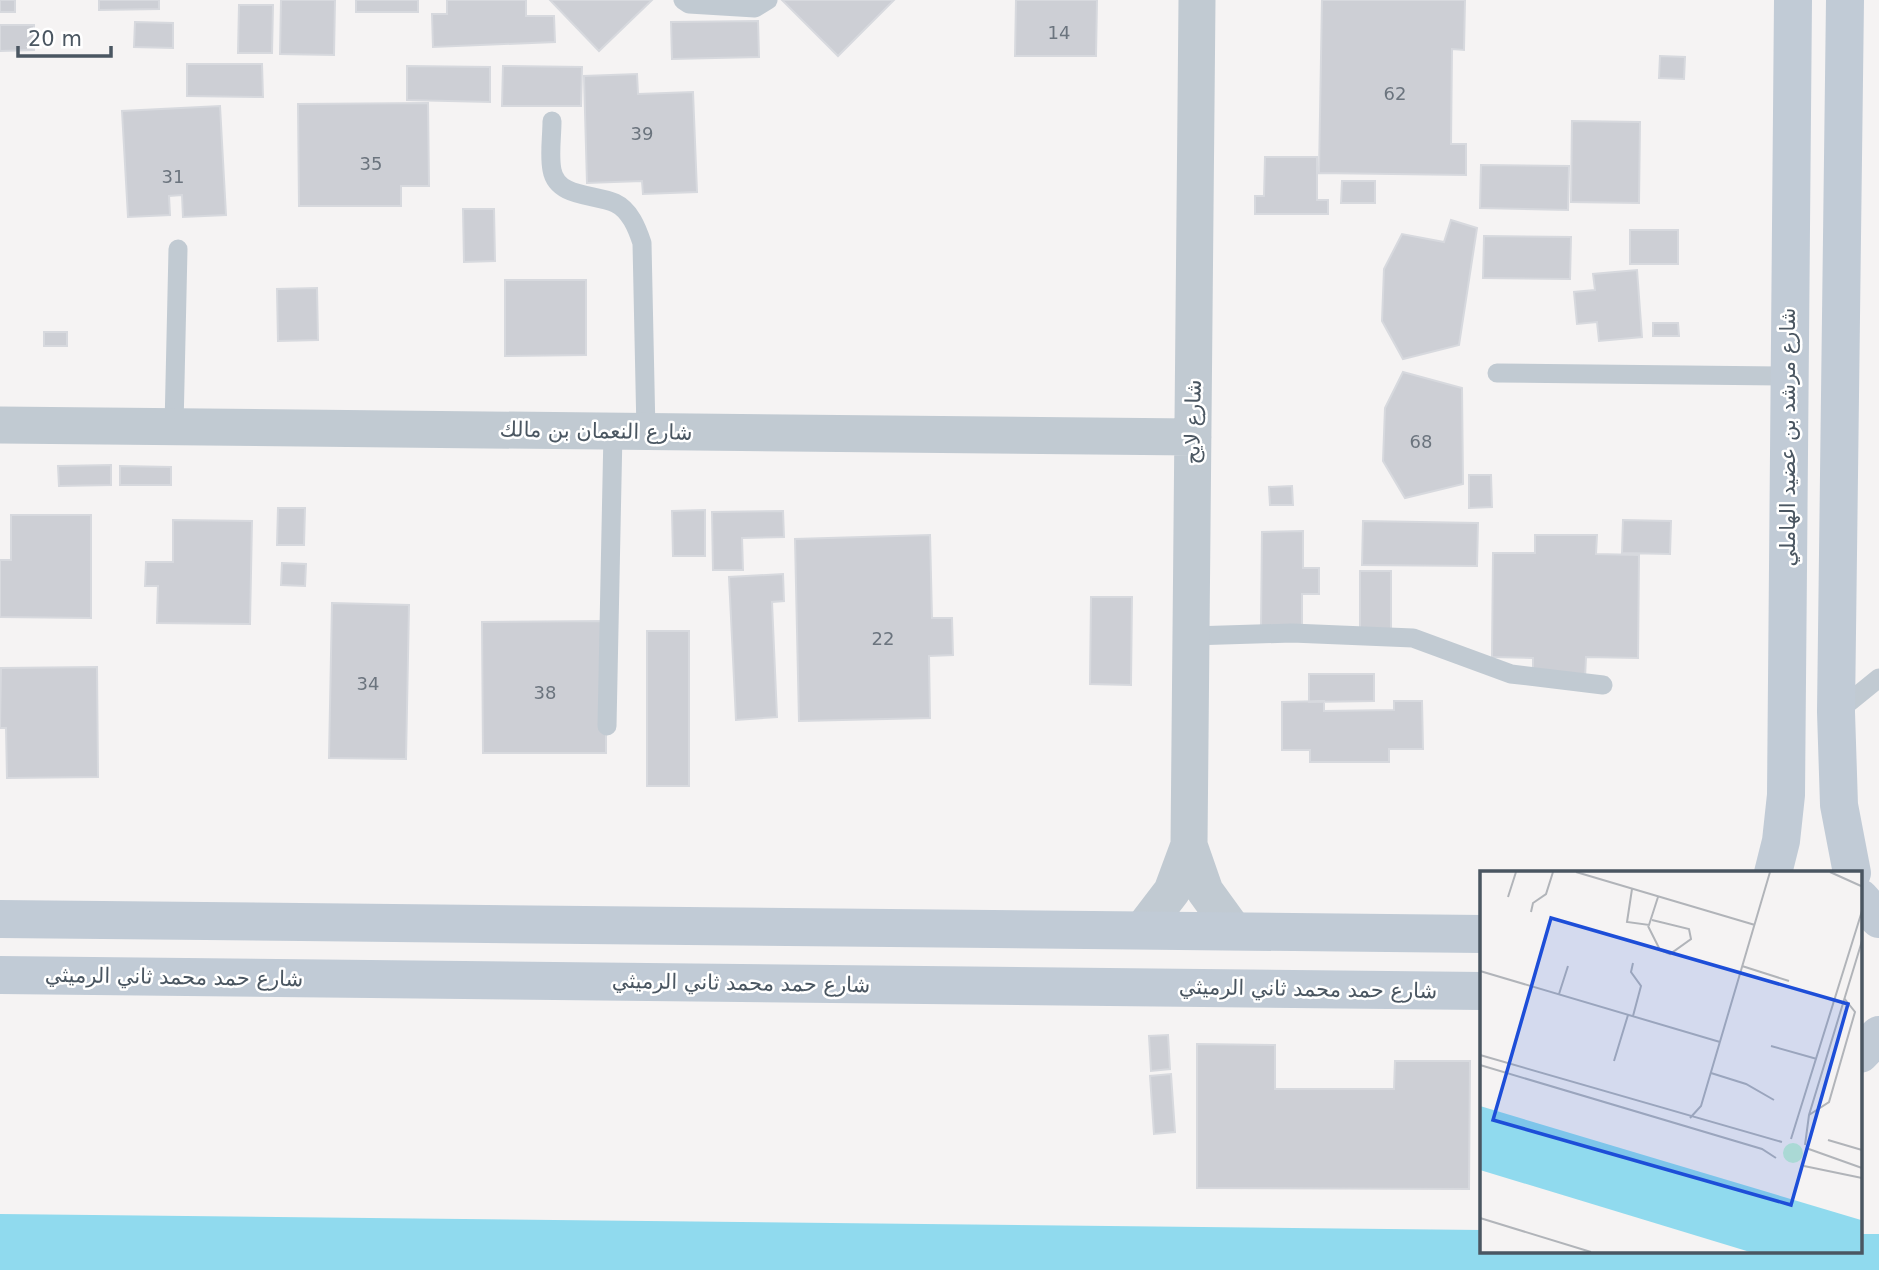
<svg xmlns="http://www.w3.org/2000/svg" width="1879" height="1270" font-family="'DejaVu Sans',Cairo,sans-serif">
  <rect width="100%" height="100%" fill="#f5f3f3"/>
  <path fill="#90daee" d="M0,1214L1482,1230V1251H1860V1234H1879V1270H0Z"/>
  <path fill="#cdcfd5" stroke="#d7d9de" stroke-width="2" d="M0,0H15V12H0Z
    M99,0H159V9L99,10Z
    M281,0H335L334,55L280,54Z
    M356,0H418V12H356Z
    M447,0H526V16H554L555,42L433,47L432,14H447Z
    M550,0H652L599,51Z
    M782,0H894L838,56Z
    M1016,0H1097L1096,56H1015Z
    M1322,0H1465L1464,50L1452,49L1451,144H1466V175L1319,173Z
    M239,5H273L272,53H238Z
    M758,21L759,57L672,59L671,22Z
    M135,22L173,23V48L134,47Z
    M0,25H34V50L0,51Z
    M1660,56L1685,57L1684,79L1659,78Z
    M187,64H262L263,97L187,96Z
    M407,66L490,67V102L407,100Z
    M503,66L582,67L581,106H502Z
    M637,74L638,94L693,92L697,192L643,194L642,181L587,183L584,76Z
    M428,103L429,186H401V206H299L298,104Z
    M220,106L226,215L183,217L182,195L169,196L170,215L128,217L122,111Z
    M1572,121L1640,122L1639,203L1571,202Z
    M1265,157H1317V200H1328V214H1255V196H1264Z
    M1481,165L1569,166L1568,210L1480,208Z
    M1342,181H1375V203H1341Z
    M463,209H494L495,261L464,262Z
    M1451,220L1477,228L1459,345L1403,359L1382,321L1384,269L1402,234L1444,242Z
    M1630,230H1678V264H1630Z
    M1484,236L1571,237L1570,279L1483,278Z
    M1637,270L1642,337L1599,341L1597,322L1577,324L1574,292L1595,290L1593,274Z
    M505,280H586V355L505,356Z
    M317,288L318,340L278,341L277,289Z
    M1653,323H1678L1679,336H1653Z
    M44,332H67V346H44Z
    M1403,372L1462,388L1463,484L1405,498L1383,461L1385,408Z
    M111,465V485L59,486L58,466Z
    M120,466L171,467V485H120Z
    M1469,475H1491L1492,507L1469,508Z
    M1292,486L1293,505H1270L1269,487Z
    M278,508H305L304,545H277Z
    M705,510V556H673L672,511Z
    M783,511L784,537L742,538L743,570H713L712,512Z
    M11,515H91V618L0,617V560H11Z
    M173,520L252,521L250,624L157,623L158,586H145L146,562H173Z
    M1623,520L1671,521L1670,554L1622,553Z
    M1363,521L1478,523L1477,566L1362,565Z
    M1303,531V568H1319V594H1302V629H1261L1262,532Z
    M930,535L932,618H952L953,655L929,656L930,718L799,721L795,539Z
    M1535,535H1597L1596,554L1639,555L1638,658L1586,657L1585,678L1533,677V658L1492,657L1493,553H1535Z
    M282,563L306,564L305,586L281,585Z
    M1360,571H1391V630H1360Z
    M783,574L784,601L772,602L777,717L736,720L729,577Z
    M1091,597H1132L1131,685L1090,684Z
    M332,603L409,605L406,759L329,758Z
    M606,621V753H483L482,622Z
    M647,631H689V786H647Z
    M97,667L98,777L7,778L6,728H0L1,668Z
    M1309,674H1374V701L1309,702Z
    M1324,701V711L1394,710V701H1422L1423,749H1389V762H1310V750H1282V702Z
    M1168,1035L1170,1069L1151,1071L1149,1036Z
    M1197,1044L1275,1045V1089H1394L1395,1061H1470L1469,1189L1197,1188Z
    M1171,1074L1175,1132L1154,1134L1150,1076Z"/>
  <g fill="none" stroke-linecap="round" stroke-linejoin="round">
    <path stroke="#c1cad2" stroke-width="19" d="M683,0L689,4L755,8L768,0
      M552,121C552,137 549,155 552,170C557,198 595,194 615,203C630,210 637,228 642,243L646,432
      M1497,373L1788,376
      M174,427L178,249
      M1191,636L1292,633L1413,638L1511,674L1603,685
      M1837,712L1879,678
      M607,726L613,432"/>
    <path stroke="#c1cad2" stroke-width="37" d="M0,425L1193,437
      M1189,845L1205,891L1234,931
      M1143,929L1172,891L1189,845L1197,0"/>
    <path stroke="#c1cbd6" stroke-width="38" d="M1845,0L1836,712L1839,805L1852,873
      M1773,873L1781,841L1786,795L1793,0
      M1860,898L1879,919
      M0,919L1482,934
      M0,975L1482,991
      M1860,1054L1879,1035"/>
  </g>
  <g text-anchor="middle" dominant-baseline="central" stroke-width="5" stroke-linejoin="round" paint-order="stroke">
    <g font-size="18" fill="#6b747e">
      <text x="1059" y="32">14</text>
      <text x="1395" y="93">62</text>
      <text x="642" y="133">39</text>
      <text x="371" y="163">35</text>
      <text x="173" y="176">31</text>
      <text x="1421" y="441">68</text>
      <text x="883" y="638">22</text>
      <text x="368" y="683">34</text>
      <text x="545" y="692">38</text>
    </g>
    <g font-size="21" fill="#4a5661" stroke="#fff">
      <text transform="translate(1193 422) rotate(-89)">شارع لايح</text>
      <text transform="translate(596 431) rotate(1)">شارع النعمان بن مالك</text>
      <text transform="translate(1788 437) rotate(-90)">شارع مرشد بن عضيد الهاملي</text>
      <text transform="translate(174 977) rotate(1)">شارع حمد محمد ثاني الرميثي</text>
      <text transform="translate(741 983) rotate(1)">شارع حمد محمد ثاني الرميثي</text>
      <text transform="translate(1308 989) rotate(1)">شارع حمد محمد ثاني الرميثي</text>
    </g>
  </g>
  <g transform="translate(1480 871)">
    <rect width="382" height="382" fill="#f5f3f3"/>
    <path d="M303 282a10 10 0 1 1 20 0a10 10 0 1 1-20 0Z" fill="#c3f1d5"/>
    <path d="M0,235L381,349V381H270L0,299Z" fill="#90daee"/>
    <path fill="none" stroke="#b1b4b9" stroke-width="2" d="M96,1L275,54M350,1L381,15M152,18L147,51L169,54L178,26M28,26L36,1M51,41L53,32L66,23L73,1M168,55L180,79L190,83L211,68L209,58L172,49M153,92L151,101L161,115L153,145M262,95L309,110M0,100L240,171M79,123L88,95M291,175L337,188M0,184L302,271M134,190L148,144M0,194L282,278L296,287M231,202L266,213L294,229M329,244L349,231L375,141L364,127M210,247L221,235L290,1M311,268L382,40M348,269L382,279M325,274L329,244L382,70M326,277L382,297M324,295L382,307M0,347L111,381"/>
    <path fill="#1d4ed8" fill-opacity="0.15" stroke="#1d4ed8" stroke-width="3.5" d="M71,47L368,133L311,334L13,249Z"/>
    <rect width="382" height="382" fill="none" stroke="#4a5661" stroke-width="3.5"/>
  </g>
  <path d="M18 46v10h93v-10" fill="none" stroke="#4a5661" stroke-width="3.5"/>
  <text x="28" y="46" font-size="21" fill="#4a5661" stroke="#ffffff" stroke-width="5" paint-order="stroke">20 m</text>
</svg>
